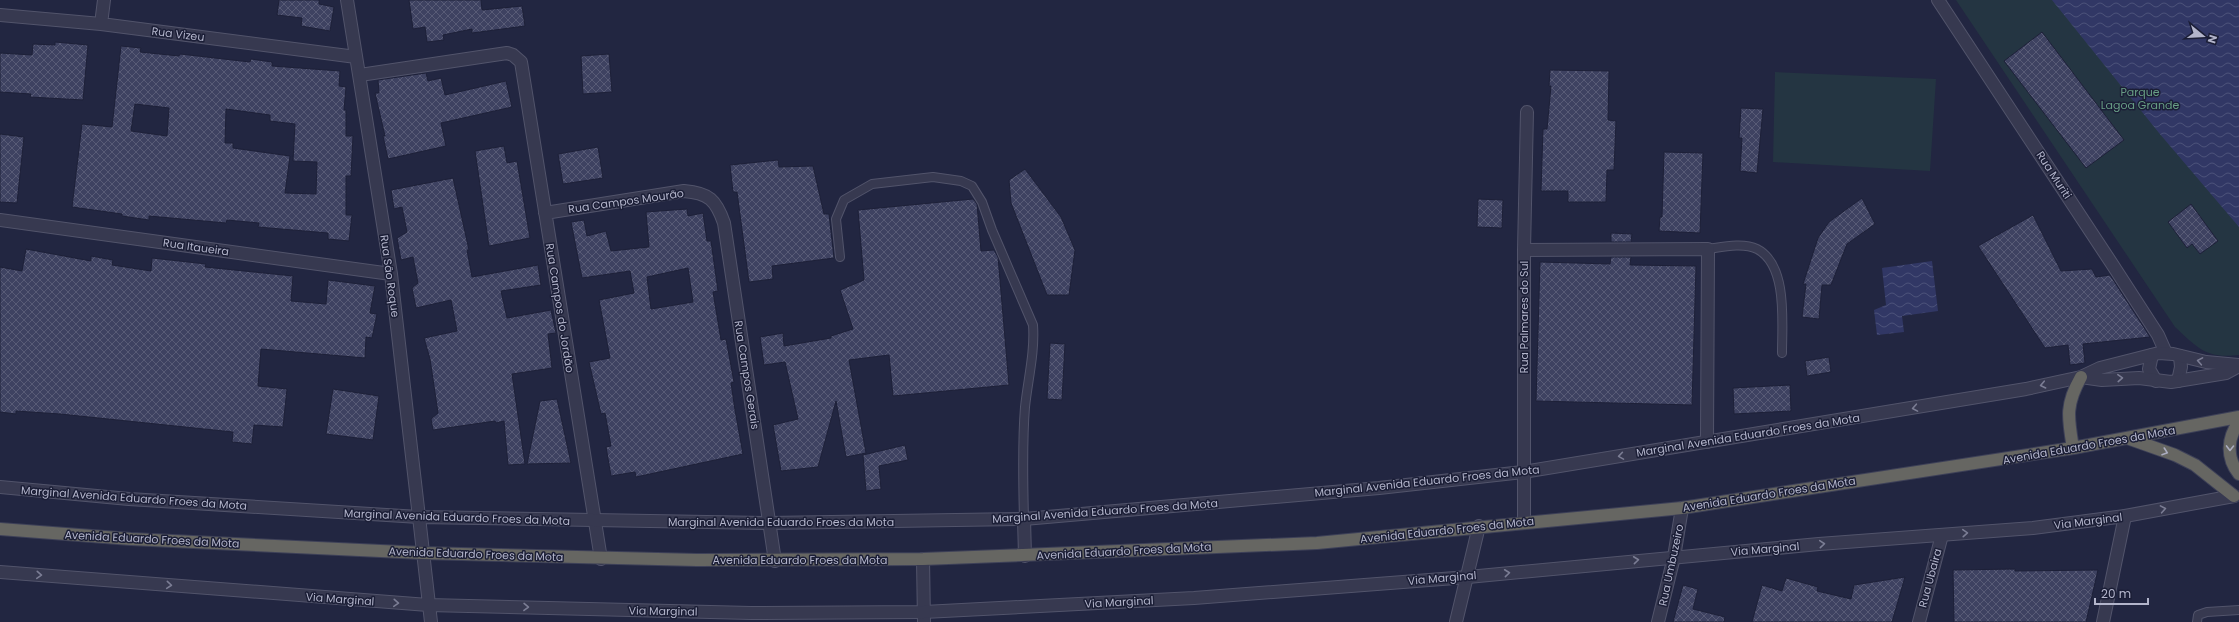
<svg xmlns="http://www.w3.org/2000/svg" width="2239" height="622" font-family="Poppins,sans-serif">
  <defs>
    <pattern id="water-waves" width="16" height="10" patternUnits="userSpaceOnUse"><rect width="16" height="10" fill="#313765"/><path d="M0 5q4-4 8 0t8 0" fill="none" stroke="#4c527a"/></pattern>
    <pattern id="building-cross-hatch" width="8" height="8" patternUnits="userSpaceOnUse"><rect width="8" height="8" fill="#3e4261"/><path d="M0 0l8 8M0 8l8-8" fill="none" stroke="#585b76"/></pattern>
  </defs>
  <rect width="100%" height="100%" fill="#222641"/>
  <path fill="#243542" d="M1956,0H2239V355C2206,359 2198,348 2175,327Z
    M1775,72L1936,79L1930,171L1773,162Z"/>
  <path fill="url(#water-waves)" d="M2052,0H2239V227L2159,133Z
    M1932,261L1938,311L1902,316L1904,332L1877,335L1874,310L1886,305L1882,268Z"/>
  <path fill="url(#building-cross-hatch)" stroke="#1d2038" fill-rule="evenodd" d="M279,0H319V4L334,7L330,31L301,26L302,18L277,15Z
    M409,0H481L482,10L522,6L525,26L472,33V29L443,35L444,40L427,42L425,27L413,29Z
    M2042,32L2124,140L2086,168L2004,61Z
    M55,42L88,45L83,100L30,97L31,94L0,92V53L32,55L33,44L55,45Z
    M121,46L141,48L140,52L179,56L180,54L250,62L251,59L272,62V66L340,71L339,86L346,87L344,110H346V136H353L351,176H346V215H352L349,241L328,239V233L258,227L259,223L227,220L226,223L149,216V220L122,216V214L72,207L82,124L112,127ZM135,104L169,108L167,136L131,131ZM226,109L270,115V121L295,124L293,161L317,162L316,194L285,193L290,156L233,148V143H225Z
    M609,54L612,92L583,94L581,56Z
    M1550,70L1609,71L1608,120L1616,121L1614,170H1607L1606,202H1568V191H1541L1543,129H1547L1551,86H1549Z
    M426,73L428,81L441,78L445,95L506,81L512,107L441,123L446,146L388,159L383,136H385L375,93H379L378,80Z
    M1741,108L1763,109L1757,173L1740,171L1742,138H1739Z
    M0,134L24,137L17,203L0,202Z
    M504,146L507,163L517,161L530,238L489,246L475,151Z
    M598,147L603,178L563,184L558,154Z
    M1664,152L1703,153L1700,233L1659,231L1660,217H1662Z
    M778,160L779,167L813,166L824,214H829L834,258L772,266L773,279L749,282L737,192H733L730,165Z
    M1025,169L1061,217L1075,250L1069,295H1047L1011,203L1009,180Z
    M453,178L469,250H467L472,277L538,265L541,285L501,291L507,318L551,310L556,333L548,334L552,368L512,374L525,464L508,465L504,421L496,423L495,421L433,430L431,419L438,413L430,359L424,338L457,331L451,300L416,308L412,288L418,283L413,257L401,260L397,238L407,232L402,207L394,209L391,190Z
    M1862,198L1875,224L1847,244L1831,285H1822L1819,319L1802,317L1806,284H1803L1818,238L1829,222Z
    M973,199L977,204L981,251L994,250L998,257L1009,385L893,396L889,355L849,360L866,453L846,457L836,401L818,467L781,471L773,425L798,419L785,362L764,365L760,337L783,333L784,346L831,338V336L853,329L840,290L864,280L858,210Z
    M1478,199L1503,200L1502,228L1477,227Z
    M2191,204L2218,241L2200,254L2192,244L2187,248L2168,222Z
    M687,209L688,216L703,213L707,241H711L718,291L713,292L721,340L726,339L734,382L731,383L735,410L743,454L636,477L635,472L611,476L606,447L611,446L605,413L601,414L589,362L610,358L599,300L634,293L630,271L582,278L571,222L584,220L587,236L606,231L611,251L649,247L646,212ZM688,268L693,302L651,309L647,277Z
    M2033,215L2061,271L2092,269L2096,277L2110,275L2150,337L2083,344L2085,363L2070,365L2068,345L2045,348L1978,246Z
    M1611,233L1632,234L1631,242H1611Z
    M26,249L91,261V256L113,260L112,265L151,271L152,258L206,264L205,267L293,276L291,301L326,304L328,280L375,286L370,313L377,314L372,338L366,337L365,358L261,349L258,386L287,389L283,427L254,425L252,444L232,442L233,432L60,414L16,411V414L0,412V267L22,271Z
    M1611,257H1631L1630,265L1696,266L1692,405L1536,401L1540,262L1610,264Z
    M1050,343L1065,344L1062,400L1047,399Z
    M1829,357L1831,372L1807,376L1805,361Z
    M1790,385L1791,411L1734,414L1733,388Z
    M333,389L379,396L373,440L326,434Z
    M557,399L571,463L527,464L540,401Z
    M905,445L908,460L879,466L881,489L866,491L863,455Z
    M2015,569V571L2098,570L2086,622H1954L1953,570Z
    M1905,577L1892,622H1752L1762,585L1782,591L1786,578L1818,587L1817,591L1851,599L1854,585Z
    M1683,585L1698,589L1693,609L1725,617L1724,622H1673Z"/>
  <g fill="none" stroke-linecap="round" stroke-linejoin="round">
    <defs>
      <path id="service" d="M1708,249C1722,247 1743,242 1757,249C1788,265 1782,323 1782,353
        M840,257L836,219L844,200L872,184L933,177L961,181L972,186L982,202L992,230L1033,325C1035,352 1028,379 1025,407C1022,444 1023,482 1024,519
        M2197,622L2198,615L2207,612L2239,610"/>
      <path id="minor" d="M347,0L391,274L419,517
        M1938,0L2114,267L2158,335L2166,353
        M0,15L101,24L356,57
        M101,24L104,0
        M360,75L507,53L513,55L521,62L601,559
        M545,213L684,191C709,193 716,200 724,223L775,561
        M0,220L391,274
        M1524,250L1708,249L1707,442
        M2152,355L2149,369L2156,381
        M2178,381L2181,367L2180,356
        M1024,519L1025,556
        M1524,522V250L1527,112
        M923,559L924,622
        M1456,622L1479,526
        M1658,622L1674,557L1682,508
        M1919,622L1942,535
        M2103,622L2125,516"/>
      <path id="tertiary" d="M2081,377L2102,380L2139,378L2171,382L2226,373L2239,366
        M0,487L129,499L419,517L769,523L1024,519L1379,488L1523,472L2026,389L2081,377L2100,368L2159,353L2173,354L2206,362L2239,365
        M419,517L431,622
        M0,572L428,605L751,613L924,612L1194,598L1468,577L1819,544L2033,528L2125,516L2234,496"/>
      <path id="trunk" d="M2239,422C2227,438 2226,458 2239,474
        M2130,439L2175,455L2195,465L2234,496
        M2073,448C2068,418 2065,405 2081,377
        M0,529L131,539L423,553L697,560L923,559L1317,543L1682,508L2073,448L2239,417"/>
    </defs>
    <use href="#service" stroke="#52546b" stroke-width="10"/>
    <use href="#minor" stroke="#52546b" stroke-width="14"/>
    <use href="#tertiary" stroke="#52546b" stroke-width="14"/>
    <use href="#trunk" stroke="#3e4158" stroke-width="14"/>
    <use href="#service" stroke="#373950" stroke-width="8"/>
    <use href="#minor" stroke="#373950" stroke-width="12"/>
    <use href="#tertiary" stroke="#373950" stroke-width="12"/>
    <use href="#trunk" stroke="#666662" stroke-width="12"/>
  </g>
  <defs><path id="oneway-chevron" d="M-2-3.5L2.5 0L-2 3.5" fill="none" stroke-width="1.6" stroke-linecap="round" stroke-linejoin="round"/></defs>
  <g stroke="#7b7d94">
    <use href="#oneway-chevron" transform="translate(2200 361) rotate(-170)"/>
    <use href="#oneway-chevron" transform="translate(2120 378) rotate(-3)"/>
    <use href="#oneway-chevron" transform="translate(2043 385) rotate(168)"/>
    <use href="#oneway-chevron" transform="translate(1915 408) rotate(170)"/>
    <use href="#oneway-chevron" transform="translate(1621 456) rotate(171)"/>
    <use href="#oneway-chevron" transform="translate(2163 509) rotate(-10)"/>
    <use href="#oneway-chevron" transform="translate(1965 533) rotate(-4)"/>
    <use href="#oneway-chevron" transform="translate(1822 544) rotate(-5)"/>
    <use href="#oneway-chevron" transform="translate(1636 560) rotate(-6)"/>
    <use href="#oneway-chevron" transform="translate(1507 573) rotate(-6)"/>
    <use href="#oneway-chevron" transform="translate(39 575) rotate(4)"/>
    <use href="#oneway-chevron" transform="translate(169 585) rotate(5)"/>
    <use href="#oneway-chevron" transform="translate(396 603) rotate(4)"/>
    <use href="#oneway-chevron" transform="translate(526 607) rotate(1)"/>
  </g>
  <g stroke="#abadc0">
    <use href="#oneway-chevron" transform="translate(2230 448) rotate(91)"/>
    <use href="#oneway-chevron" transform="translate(2165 452) rotate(19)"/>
  </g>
  <g text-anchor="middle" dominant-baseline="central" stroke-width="3" stroke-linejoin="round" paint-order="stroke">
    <g font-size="11" fill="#b3b5cb" stroke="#1b1e36">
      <text transform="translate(178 34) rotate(7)">Rua Vizeu</text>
      <text transform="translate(2054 175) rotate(57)">Rua Muriti</text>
      <text transform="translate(626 201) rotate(-8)">Rua Campos Mourão</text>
      <text transform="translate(196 247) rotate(8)">Rua Itaueira</text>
      <text transform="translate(390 276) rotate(82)">Rua São Roque</text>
      <text transform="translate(560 308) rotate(81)">Rua Campos do Jordão</text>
      <text transform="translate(1524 317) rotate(-90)">Rua Palmares do Sul</text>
      <text transform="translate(747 375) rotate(81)">Rua Campos Gerais</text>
      <text transform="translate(1748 435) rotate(-9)">Marginal Avenida Eduardo Froes da Mota</text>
      <text transform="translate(2089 445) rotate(-10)">Avenida Eduardo Froes da Mota</text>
      <text transform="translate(1427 481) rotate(-6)">Marginal Avenida Eduardo Froes da Mota</text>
      <text transform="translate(1769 494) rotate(-9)">Avenida Eduardo Froes da Mota</text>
      <text transform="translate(134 498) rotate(4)">Marginal Avenida Eduardo Froes da Mota</text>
      <text transform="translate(1105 511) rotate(-4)">Marginal Avenida Eduardo Froes da Mota</text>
      <text transform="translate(457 517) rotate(2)">Marginal Avenida Eduardo Froes da Mota</text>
      <text transform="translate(2088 521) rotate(-7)">Via Marginal</text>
      <text x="781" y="522">Marginal Avenida Eduardo Froes da Mota</text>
      <text transform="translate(1447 530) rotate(-6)">Avenida Eduardo Froes da Mota</text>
      <text transform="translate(152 539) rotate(3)">Avenida Eduardo Froes da Mota</text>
      <text transform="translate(1765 549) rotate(-5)">Via Marginal</text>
      <text transform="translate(1124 551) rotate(-3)">Avenida Eduardo Froes da Mota</text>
      <text transform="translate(476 554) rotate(2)">Avenida Eduardo Froes da Mota</text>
      <text x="800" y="560">Avenida Eduardo Froes da Mota</text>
      <text transform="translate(1671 565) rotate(-78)">Rua Umbuzeiro</text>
      <text transform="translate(1442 578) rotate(-5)">Via Marginal</text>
      <text transform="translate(1930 578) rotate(-75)">Rua Ubaira</text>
      <text transform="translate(340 599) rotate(4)">Via Marginal</text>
      <text transform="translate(1119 602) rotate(-3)">Via Marginal</text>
      <text transform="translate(663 611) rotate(1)">Via Marginal</text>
    </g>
    <g font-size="11" fill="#689e85" stroke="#1b1e36">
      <text x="2140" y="92">Parque<tspan x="2140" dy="13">Lagoa Grande</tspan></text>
    </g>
  </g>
  <g transform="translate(2203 36) rotate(108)" stroke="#1b1e36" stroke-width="3" paint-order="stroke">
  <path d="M0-3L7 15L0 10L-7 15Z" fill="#b3b5cb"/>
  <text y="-6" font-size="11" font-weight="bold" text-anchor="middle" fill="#b3b5cb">N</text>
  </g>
  <path d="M2095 598v6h53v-6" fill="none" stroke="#b3b5cb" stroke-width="2"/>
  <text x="2101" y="598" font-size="12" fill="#b3b5cb" stroke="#1b1e36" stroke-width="3" paint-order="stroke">20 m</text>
</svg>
